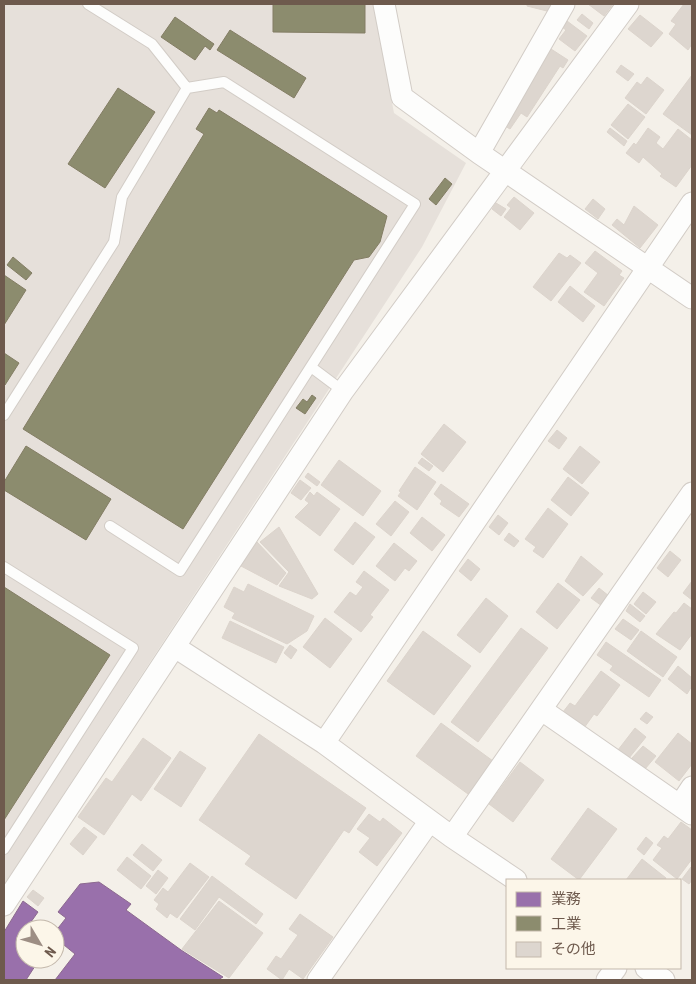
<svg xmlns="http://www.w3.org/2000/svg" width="696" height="984" font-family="'Roboto Condensed','Noto Sans JP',sans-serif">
  <rect width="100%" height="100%" fill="#f4f0e9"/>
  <path fill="#e6e0da" d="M4,4H373L394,113L466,163L422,247L4,885Z"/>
  <path fill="#9970ab" stroke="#8c698f" d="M99,882L131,904L126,910L181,950L223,977L218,980H55L75,954L64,945L55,955V932L66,918L58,912L80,884Z
    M23,901L38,912L16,943L25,950V959L39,960L26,980H4V932Z"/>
  <path fill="#8c8c6e" stroke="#837d64" d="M273,4H365V33L273,32Z
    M175,17L214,44L210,50L205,46L195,60L161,37Z
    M230,30L306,78L294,98L217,50Z
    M118,88L155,112L105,188L68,164Z
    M209,108L217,113L219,110L387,216L380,242L369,257L354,260L183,529L23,429L204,134L196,129Z
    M445,178L452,184L436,205L429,199Z
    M13,257L32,273L26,280L7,265Z
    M4,275L26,290L4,325Z
    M4,353L19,363L5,385L4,384Z
    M312,395L316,398L305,414L296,408L303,399L307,402Z
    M26,446L111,499L86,540L4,490V482Z
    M4,587L110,655L4,820Z"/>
  <path fill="#ddd6cf" stroke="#dcd4cc" d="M527,4H553L551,12L527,6Z
    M588,4H613L604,16Z
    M684,4H692V44L688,50L669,34L676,24L671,21Z
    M582,14L593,23L589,29L577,20Z
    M640,15L663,33L651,47L628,29Z
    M567,21L587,36L575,51L559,39L566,30L562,27Z
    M551,49L568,60L563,68L560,66L527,117L521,113L510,129L505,126L513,107Z
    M621,65L634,74L628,81L616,72Z
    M692,75V135L663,114Z
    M647,77L664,90L646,114L625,98L637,82L641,85Z
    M628,104L645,117L628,139L611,125Z
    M610,128L627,141L624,146L607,132Z
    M648,128L660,137L656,143L663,149L678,129L692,140V165L676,187L660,176L662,174L643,157L639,163L626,153L634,143L636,145Z
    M514,197L534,213L520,230L504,217L511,208L507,205Z
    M593,199L605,209L598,219L585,209Z
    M496,203L506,209L501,216L492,209Z
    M634,206L658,225L640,248L612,225L617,219L624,225Z
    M595,251L622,271L619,275L624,278L604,306L584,292L598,273L585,263Z
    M559,253L567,258L570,255L581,263L551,301L533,287Z
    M570,286L595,306L583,322L558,302Z
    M444,424L466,442L443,472L421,454Z
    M557,430L567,438L559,449L548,441Z
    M580,446L600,462L582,484L563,469Z
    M422,458L433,466L429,471L418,463Z
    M339,460L381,491L363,516L321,485Z
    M415,467L436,482L417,510L398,496L401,492L399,491Z
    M308,473L320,482L317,486L305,477Z
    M568,477L589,493L571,516L551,500Z
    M300,480L311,488L301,500L291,493Z
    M441,484L469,504L459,517L440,504L442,501L434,494Z
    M310,492L314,496L317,492L340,509L320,536L295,517L309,503L305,500Z
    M395,501L409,512L391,536L376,524Z
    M548,508L568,524L543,558L533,551L536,547L525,539Z
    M498,515L508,523L499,535L489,527Z
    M422,517L445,535L432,551L410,533Z
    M355,522L375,537L353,565L334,550Z
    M279,527L318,594L312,599L279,586L289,572L260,542Z
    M509,533L519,541L514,547L504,540Z
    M257,542L286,573L277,585L241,566Z
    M394,543L417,561L409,571L405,568L395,581L376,566Z
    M670,551L681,560L668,577L657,568Z
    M581,556L603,574L583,596L565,581Z
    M468,559L480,569L471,581L459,571Z
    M364,571L389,590L370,615L373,617L361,632L334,612L350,592L356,596L363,587L356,582Z
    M692,581V600L683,593Z
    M558,583L580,600L557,629L536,612Z
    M248,584L314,616L307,631L287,644L232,618L235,613L224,607L234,587L244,592Z
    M599,588L609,596L602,606L591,598Z
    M643,592L656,602L646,614L634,604Z
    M486,598L508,616L480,653L457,635Z
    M684,603L692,609V634L680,650L656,634L674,612L676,613Z
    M630,604L645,616L640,622L626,611Z
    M325,618L352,639L330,668L303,647Z
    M623,619L639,630L631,640L615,629Z
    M230,621L284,647L276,663L222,638Z
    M521,628L548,648L478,742L451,722Z
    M423,631L471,666L434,715L387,681Z
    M641,631L677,657L663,677L627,651Z
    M606,642L661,680L649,697L610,670L613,666L597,655Z
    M290,645L297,650L291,659L284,653Z
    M678,666L692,678V686L687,694L668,679Z
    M601,671L620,685L597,716L594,714L584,728L563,712L570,703L575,706Z
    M646,712L653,717L647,724L640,719Z
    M441,723L493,761L468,794L416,756Z
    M635,728L646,737L629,758L618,750Z
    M678,733L692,744V764L679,781L655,762Z
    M259,734L366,808L349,833L344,830L296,899L245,864L251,856L199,820Z
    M143,738L171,758L141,801L132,794L104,835L78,817L106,778L112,782Z
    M643,746L656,756L645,769L632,758Z
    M180,751L206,768L181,807L154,789Z
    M520,762L544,780L513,822L489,804Z
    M588,808L617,829L579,880L551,859Z
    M369,814L380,822L383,818L402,833L377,866L359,852L370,838L357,829Z
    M681,822L692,830V859L677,879L653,860L662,848L657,845L664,836L668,839Z
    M84,827L97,837L83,855L70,844Z
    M646,837L653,843L644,855L637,849Z
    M142,844L162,860L153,871L133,855Z
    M127,857L151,876L141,889L117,870Z
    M642,859L666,878L665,880H626Z
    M190,863L209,877L177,918L170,913L167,918L156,909L159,904L154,900L163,888L168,892Z
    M691,867L692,880L689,884L682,879Z
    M158,870L168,878L156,894L146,886Z
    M212,876L263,914L256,924L219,897L195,930L180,919Z
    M33,890L44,898L38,906L27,897Z
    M219,901L263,933L229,978L182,949Z
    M300,914L333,937L303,979L289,969L282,980L267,969L276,956L281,959L298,935L289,929Z"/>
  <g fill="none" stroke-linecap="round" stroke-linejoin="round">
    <defs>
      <path id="lane" d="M311,367L343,391
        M4,415L114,242L122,197L187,88L152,44L88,4
        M110,526L180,571L415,204L224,82L187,88
        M4,567L133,648L4,849"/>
      <path id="street" d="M384,4L402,97L479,153L692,298
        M479,153L564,4
        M175,647L324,743L452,837
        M542,710L692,814
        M324,743L692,203
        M680,805L692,787
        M516,880L452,837L692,493
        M4,905L343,391L628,4
        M646,968L664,980
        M318,980L429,822
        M607,980L616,968"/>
    </defs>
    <use href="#lane" stroke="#d2ccc6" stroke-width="12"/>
    <use href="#street" stroke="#d2ccc6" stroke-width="23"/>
    <use href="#lane" stroke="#fdfdfc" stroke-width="10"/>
    <use href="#street" stroke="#fdfdfc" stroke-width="21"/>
  </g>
  <rect width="696" height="984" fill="none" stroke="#6e5a4d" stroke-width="10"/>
  <rect x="506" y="879" width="175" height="90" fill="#fcf6e9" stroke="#c3b8ab"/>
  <rect x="516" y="892" width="25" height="15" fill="#9970ab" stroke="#c3b8ab"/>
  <text x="551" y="904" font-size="15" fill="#6e5a4d">業務</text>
  <rect x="516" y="916" width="25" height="15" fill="#8c8c6e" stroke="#c3b8ab"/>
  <text x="551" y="929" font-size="15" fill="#6e5a4d">工業</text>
  <rect x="516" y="942" width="25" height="15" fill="#ddd6cf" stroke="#c3b8ab"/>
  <text x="551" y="954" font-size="15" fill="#6e5a4d">その他</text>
  <g transform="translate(40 944) rotate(128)"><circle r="24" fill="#fcf6e9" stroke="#c3b8ab"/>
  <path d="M0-4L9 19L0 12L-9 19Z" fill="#9d8e84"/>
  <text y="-8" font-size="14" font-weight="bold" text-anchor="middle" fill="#6e5a4d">N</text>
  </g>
</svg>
